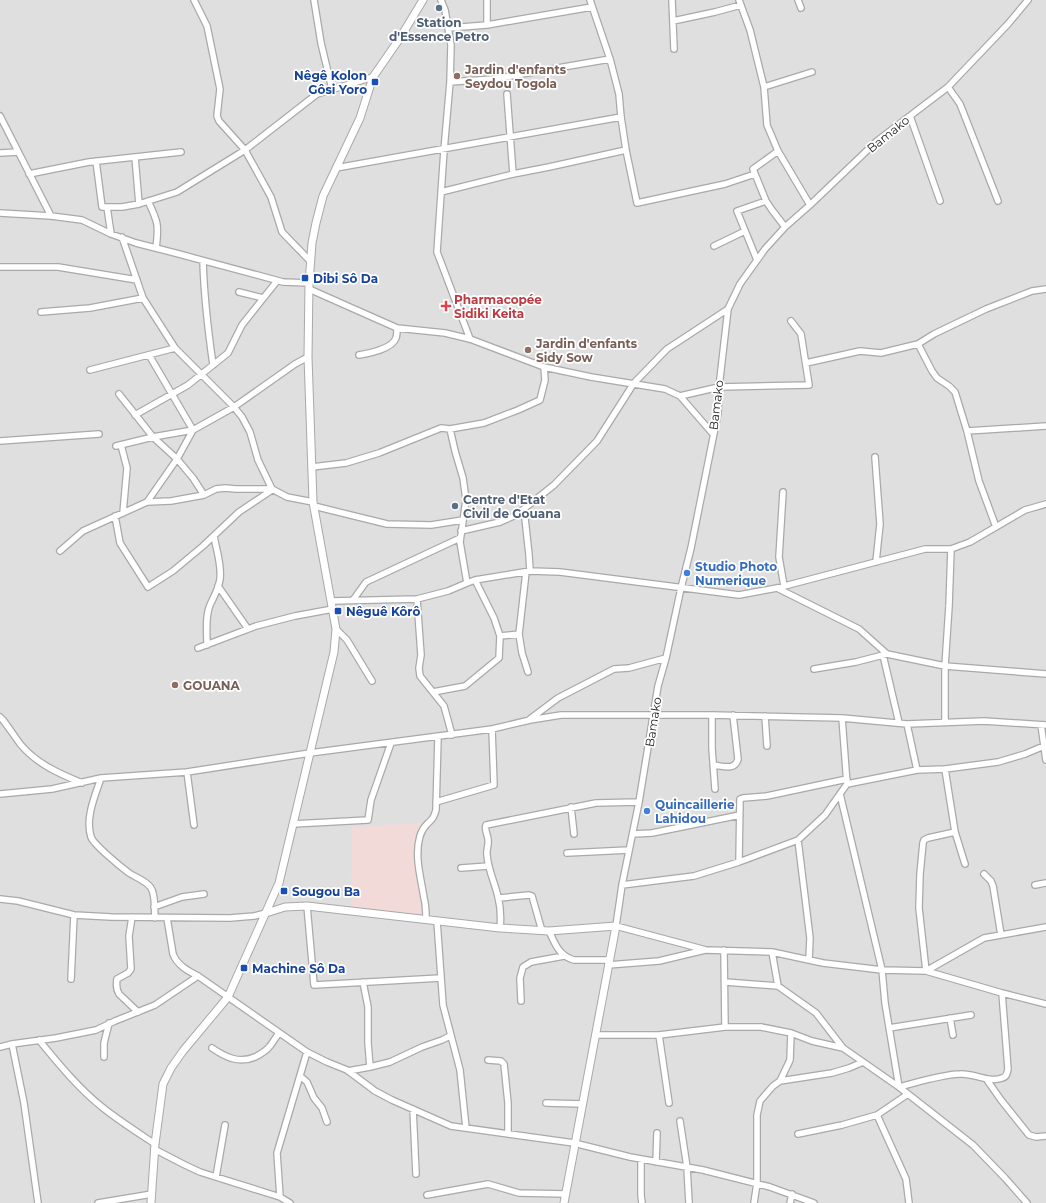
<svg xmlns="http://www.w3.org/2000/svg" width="1046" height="1203" font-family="Montserrat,sans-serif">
  <rect width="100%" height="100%" fill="#f2efe9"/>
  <path fill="#e0dfdf" d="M0,0H1046V1203H0Z"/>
  <path fill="#f2dad9" d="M420,823L424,914L351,908L352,827Z"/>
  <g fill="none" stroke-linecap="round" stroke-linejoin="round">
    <defs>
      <path id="minor" d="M194,0L207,26L220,89L217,116L219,121L245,150L271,197L282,232L311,262
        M314,0L321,43L332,89
        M441,0L445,10L451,45L450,82L444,150L437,252L470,339
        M590,0L610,59L619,94L621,117L626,150L637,203L725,184L755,174
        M672,0L674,49
        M739,0L750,30L764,87L767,125L778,151L810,205
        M798,0L801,8
        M673,21L715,12L741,5
        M487,25V0
        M448,28L487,25L592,7
        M450,82L493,79L610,59
        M764,87L812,72
        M948,87L960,104L998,201
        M507,94L513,174
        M0,116L51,216
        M910,116L940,201
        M778,151L753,169L766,201L772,210L785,227
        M0,153L18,152
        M135,157L139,204
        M96,161L102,207H122L139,204L177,192L245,150L317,94L373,77
        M336,168L621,117
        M29,174L89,162L181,152
        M441,192L513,174L549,167L626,150
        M148,201C158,222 159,225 156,248
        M107,207L111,234
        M0,213L51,216L82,220L111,234L136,243L179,254L283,282L309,283
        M122,237L143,298L175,348L234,407L242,417L250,432L258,460L272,489
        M714,246L745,231
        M757,260L737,211L766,201
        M203,261C204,296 208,330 213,365
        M0,267H58L137,280
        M309,289L397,328L445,333L470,339L544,367L591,377L665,389L680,396L719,387L809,385L801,334L791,321
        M239,292L263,298
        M41,312L90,308L143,298
        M918,344L932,371L937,378L949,386L955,392L967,431L979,481L996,527
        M149,355L193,430
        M359,355C370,353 392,349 396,338C397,335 397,331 397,328
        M806,363L860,351L881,353L918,344L934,334L986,309L1032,291L1046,289
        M90,370L175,348
        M119,394L153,437L177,459L193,478L204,495
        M680,396L713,434
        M135,415L188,385L228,353L242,325L277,281
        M450,429L484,423L518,410L540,400L545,380L544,367
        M967,431L1046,426
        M0,441L99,434
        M121,445L127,468L123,513
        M116,446L153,437L193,430L234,407L295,364L308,357
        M875,457L880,524L876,562
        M312,467L346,463L379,453L441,428L450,429L455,451L463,478L466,500L460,542L467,583L475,580L530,571L560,572L739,595L777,588L925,549H951L970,542L1025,510L1046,504
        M783,492L779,557L784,586
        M147,502L177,459L193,430
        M314,506L387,524L431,525L463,520
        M524,509L529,555L530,571
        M115,516L120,543L148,587L173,571L203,546L239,512L272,490
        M461,531L500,522L516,515L554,485L597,441L634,383L667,349L728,309
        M60,551L83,531L147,502L171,501L204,495L216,489L225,488L236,489H272L287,497L313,502
        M526,572L519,634L522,653L528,672
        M218,586L248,629
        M777,588L859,629L887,654
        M417,599L421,655L419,668L420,676L444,706L452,735
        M353,600L366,582L460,538
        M331,601L417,599L448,591L467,583
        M336,629L347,640L372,681
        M500,636L519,634
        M207,645C207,632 205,617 210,605C214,596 219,588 220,579C222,565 216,549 214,536
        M198,648L256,626L295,616L333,609
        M883,655L899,723
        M814,669L856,662L887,654L945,666L1046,674
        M433,692L465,686L499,658L500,636L494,618L475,580
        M712,715V748L715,789
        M765,716L767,746
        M0,717L3,720C9,728 15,737 21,745C37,764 60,774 82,783
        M842,718L907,724L984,721L1046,725
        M530,719L558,698L614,669L629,668L666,658
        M945,722V666L949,606L951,549
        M907,724L917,770
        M1041,725L1046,760
        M713,765C723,766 735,771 738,759L733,715
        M945,769L955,832L928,838L924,840L923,843L920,874L919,908L926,971L882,970L885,1003L899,1087L973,1145L1005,1178L1027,1203
        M187,772L194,825
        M101,778C95,796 85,818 91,837C94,845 121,867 129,873C135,877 147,881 151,888C156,896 154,909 155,918
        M847,784L917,770L945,769L998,762L1025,754L1044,746
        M0,794L52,789L101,778L187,772L310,753L492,729L530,720L561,715H712L842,718L847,784L825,815L798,840L739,862L694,876L622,885
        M840,794L882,970L823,963L772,952L706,950L616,926L622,885L639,802L658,686L666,658L681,588L691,548L718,413L719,387L728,309L740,284L765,249L785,227L810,205L877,141L948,87L1008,24L1028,0
        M436,802L494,785L492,729
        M571,807L574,834
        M293,824L368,820L371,800L391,743
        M955,832L965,864
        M633,834L652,833L740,815
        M798,840L810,938L809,960
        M567,853L629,850
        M739,862L740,799L743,798L767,796L847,779
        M461,868L489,866
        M984,874L991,881L993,886L1001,935
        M1035,885L1046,883
        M499,898L529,895L532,896L542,931
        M0,899L18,901L74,915L111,917L230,918L254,916L266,913
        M307,906L314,985L441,978
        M154,907L182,897L204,894
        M132,917L129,936L131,969L128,973L117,979C116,985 116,989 119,994L138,1012
        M167,918L173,954C177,965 188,971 198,976L307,1052L327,1062L347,1070L375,1091L392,1100L451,1126L574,1143L630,1157L703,1170L770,1187L814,1203
        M426,920C426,912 426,905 424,898C421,878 414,856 420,836C423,826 426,826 432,819C434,817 435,813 436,810L438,737
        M437,921L443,1005L460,1070L466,1128
        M1046,927L984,938L926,971L1002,993L1046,1004
        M500,928C501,918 501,908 498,897C495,883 488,870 487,855C486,850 489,845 488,840C488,834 484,831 486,825L596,803L639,802
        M549,931C555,944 559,956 574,960H609
        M724,950L725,1027
        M772,952L778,986
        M608,965L659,961L705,950
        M71,979L74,915
        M363,982L368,1007V1043L370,1067
        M725,982L778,986L816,1013L843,1048L899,1087C919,1082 939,1075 960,1074C974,1073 988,1083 1002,1078C1007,1077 1007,1073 1008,1069L1002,993
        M521,1001L520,978L523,967L531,962L564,956
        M950,1018L953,1035
        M889,1028L971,1015
        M596,1035H659L725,1027H761L791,1033L812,1041L843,1048
        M659,1035L669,1103
        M39,1040C58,1063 78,1088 102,1107C118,1120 137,1132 155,1144
        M12,1044L24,1103L38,1203
        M0,1047L12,1044L56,1038L96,1030L115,1021L155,1005L198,976
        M212,1048C225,1057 239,1064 255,1057C261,1054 266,1051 270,1046C273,1042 276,1037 279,1033
        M104,1057V1043L109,1023
        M488,1060L501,1061L504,1064L508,1103V1134
        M348,1071L370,1067L390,1062L422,1047L442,1040L450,1036
        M300,1076L307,1082L314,1098L322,1108L327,1122
        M987,1080L1001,1100L1029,1135L1036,1137L1046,1136
        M780,1081L790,1060L791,1033
        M546,1103L583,1104
        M413,1109L416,1174
        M877,1115L906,1179L909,1203
        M680,1121L687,1167L689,1203
        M798,1134L842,1125L877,1115L908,1094
        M154,1149L185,1165L200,1172L280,1197L290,1203
        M641,1159V1195L642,1203
        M656,1162L657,1133
        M216,1177L225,1125
        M427,1195L488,1184L519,1193L566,1194
        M280,1197L277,1153L307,1052
        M98,1203L152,1194
        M754,1203L757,1183V1115L760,1101L773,1086L780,1081L832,1073L849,1068L863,1062
        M790,1203L792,1194"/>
      <path id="tertiary" d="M266,913L285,907L307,906L500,928L549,931L616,926L564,1203
        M151,1203L155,1144L163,1084L171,1068L183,1051L228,997L279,883L334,652L336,629L313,502L308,357L309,283L312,243L316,223L323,196L360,118L373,77L400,38L423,0"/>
    </defs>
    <use href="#minor" stroke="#a9a9a9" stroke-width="8"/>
    <use href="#tertiary" stroke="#a9a9a9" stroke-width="9"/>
    <use href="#minor" stroke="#fff" stroke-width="5.5"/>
    <use href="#tertiary" stroke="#fff" stroke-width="7"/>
  </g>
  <g fill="#5c6f8a" stroke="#fff" stroke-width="1.5">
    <circle cx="439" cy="8" r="4"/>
    <circle cx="455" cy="506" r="4"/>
  </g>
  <g fill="#8d6e63" stroke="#fff" stroke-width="1.5">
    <circle cx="457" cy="76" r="4"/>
    <circle cx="528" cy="350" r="4"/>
    <circle cx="175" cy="685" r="4"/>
  </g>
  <g fill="#1a4fb4" stroke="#fff" stroke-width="1.5">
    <rect x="371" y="78" width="8" height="8" rx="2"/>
    <rect x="301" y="274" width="8" height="8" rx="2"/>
    <rect x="334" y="607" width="8" height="8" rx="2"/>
    <rect x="280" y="887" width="8" height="8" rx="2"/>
    <rect x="240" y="964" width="8" height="8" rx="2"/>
  </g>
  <path fill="#e0444e" stroke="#fff" stroke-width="1.5" d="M444 300h4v4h4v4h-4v4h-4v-4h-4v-4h4z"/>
  <g fill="#3f7fe0" stroke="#fff" stroke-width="1.5">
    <circle cx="687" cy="573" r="4"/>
    <circle cx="647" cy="811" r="4"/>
  </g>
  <g text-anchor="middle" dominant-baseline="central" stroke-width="3.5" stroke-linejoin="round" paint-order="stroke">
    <g font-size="12" font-weight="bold" fill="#4e5e75" stroke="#fff">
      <text x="439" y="22">Station<tspan x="439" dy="14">d'Essence Petro</tspan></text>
      <text x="463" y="499" text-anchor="start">Centre d'Etat<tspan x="463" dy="14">Civil de Gouana</tspan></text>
    </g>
    <g font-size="12" font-weight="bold" fill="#785e54" stroke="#fff" text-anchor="start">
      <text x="465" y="69">Jardin d'enfants<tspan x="465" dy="14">Seydou Togola</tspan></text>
      <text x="536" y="343">Jardin d'enfants<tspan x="536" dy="14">Sidy Sow</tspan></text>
      <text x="183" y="685">GOUANA</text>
    </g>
    <g font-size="12" font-weight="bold" fill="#164399" stroke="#fff" text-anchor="start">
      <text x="367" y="75" text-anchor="end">Nêgê Kolon<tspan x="367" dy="14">Gôsi Yoro</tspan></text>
      <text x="313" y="278">Dibi Sô Da</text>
      <text x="346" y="611">Nêguê Kôrô</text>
      <text x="292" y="891">Sougou Ba</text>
      <text x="252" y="968">Machine Sô Da</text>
    </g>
    <g font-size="12" fill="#222" stroke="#fff">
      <text transform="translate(888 134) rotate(-39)">Bamako</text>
      <text transform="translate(716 405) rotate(-83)">Bamako</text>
      <text transform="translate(653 722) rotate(-81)">Bamako</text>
    </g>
    <g font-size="12" font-weight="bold" fill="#be3a42" stroke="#fff" text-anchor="start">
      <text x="454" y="299">Pharmacopée<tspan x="454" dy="14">Sidiki Keita</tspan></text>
    </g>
    <g font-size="12" font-weight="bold" fill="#366cbe" stroke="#fff" text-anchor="start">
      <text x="695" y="566">Studio Photo<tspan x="695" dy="14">Numerique</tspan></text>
      <text x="655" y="804">Quincaillerie<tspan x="655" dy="14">Lahidou</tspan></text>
    </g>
  </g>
</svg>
